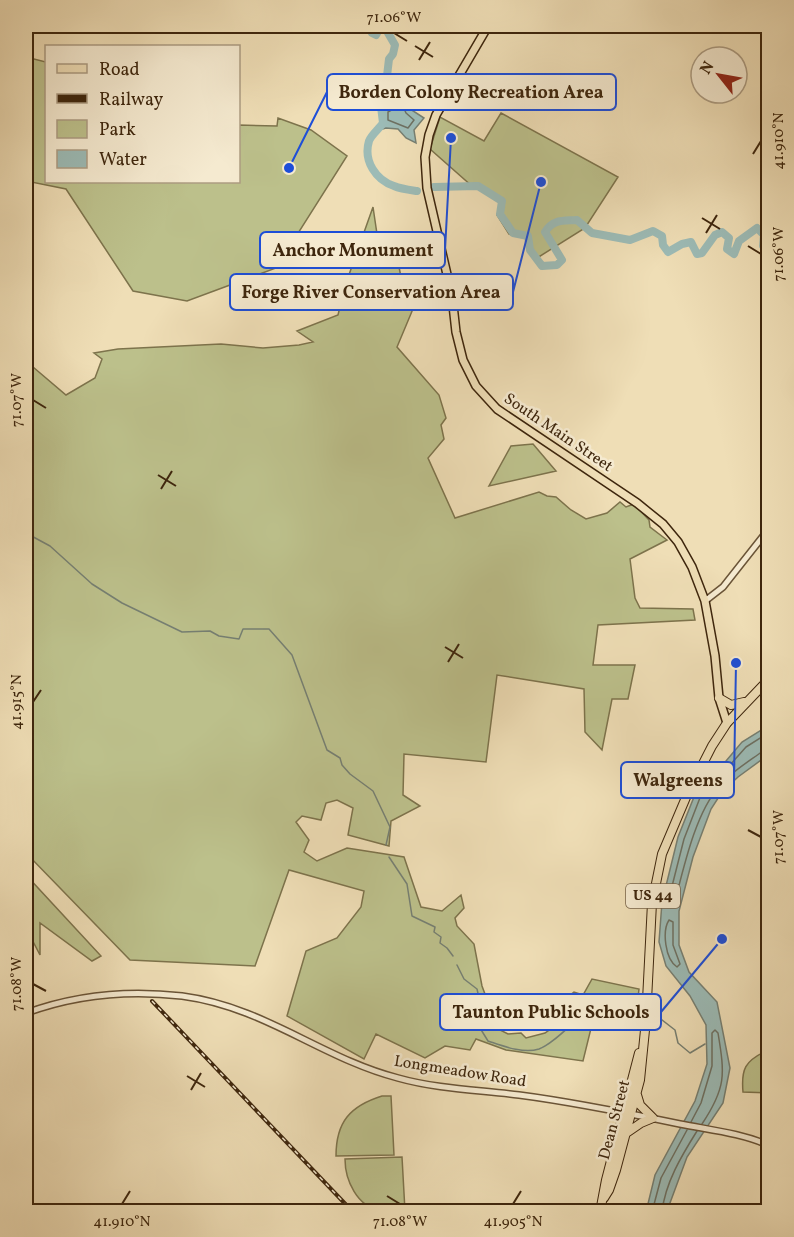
<svg xmlns="http://www.w3.org/2000/svg" width="794" height="1237" font-family="Vollkorn,serif">
  <rect width="100%" height="100%" fill="#efdeb6"/>
  <filter id="stains"><feTurbulence type="fractalNoise" baseFrequency=".00333" numOctaves="4"/><feColorMatrix values="0 0 0 0 .2 0 0 0 0 .09 0 0 0 0 .02 0 0 0 .5 -.17"/></filter>
  <radialGradient id="worn" r=".72"><stop offset=".6" stop-color="#630" stop-opacity="0"/><stop offset="1" stop-color="#630" stop-opacity=".3"/></radialGradient>
  <path fill="#bcc08b" stroke="#7d734c" stroke-width="1.5" d="M26,57L46,62V182H238L239,125L277,126L278,118L311,130L347,156L276,268L187,301L133,291L66,189L26,181Z
    M501,113L618,177L585,228L537,258L531,254L528,239L509,234L497,215L501,204C496,198 482,186 473,187L430,149L440,117L484,141Z
    M373,207L381,261L386,251L398,262L401,277L416,279L415,285H423L397,347L439,395L446,418L441,425L444,439L428,458L455,518L539,492L547,496L556,497L571,510L586,519L607,513L620,502L626,507L634,504L649,520L650,527L667,540L630,559L635,598L640,608L693,609L695,620L598,625L593,665H635L628,699H612L602,750L585,732L584,689L497,675L486,762L404,754L403,795L420,806L391,821L389,846L348,835L353,808L337,800L326,803L321,820L302,816L296,822L309,840L304,852L317,861L347,848L404,857L421,907L442,911L461,895L464,908L455,918L457,926L474,944L482,986L498,1029L508,1034L521,1033L526,1038L545,1033L570,1015L564,1000L574,992L583,995L592,979L639,989L636,1014L596,1008L583,1061L506,1050L476,1039L470,1050L445,1046L425,1058L376,1034L364,1059L287,1016L306,951L337,938L361,907L364,891L289,870L255,966L130,960L26,853V361L66,395L95,378L102,359L94,353L118,349L221,344L263,348L299,345L313,342L297,331L338,315L345,286Z
    M533,444L556,471L489,486L511,446Z
    M26,874L27,876L101,956L92,961L40,923V955L26,928Z
    M766,899L768,901V955L763,941Z
    M766,1051H768V1093L743,1092C741,1069 745,1061 766,1051Z
    M382,1096H391L394,1155L336,1156C336,1122 350,1106 382,1096Z
    M402,1157L405,1211C397,1212 388,1213 381,1211C357,1207 345,1180 345,1159Z"/>
  <path fill="#9cbbb6" stroke="#767f72" stroke-width="1.5" d="M398,88L409,91L417,89L416,98L410,109L424,118L414,130L416,143L406,138L398,129L386,128L379,130L377,128L382,119L381,107L393,104L396,100L395,91Z
    M768,726V755L738,777L722,792L711,809L693,857L679,911V945L689,972L717,1002L730,1068L723,1103L687,1157L667,1211L646,1212L655,1175L695,1101L707,1064L706,1025L690,996L666,966L659,942L662,902L678,837L698,787L726,761L742,742Z"/>
  <g fill="none" stroke-linecap="round" stroke-linejoin="round">
    <path stroke="#6d7062" stroke-width="1.5" d="M402,104L406,113L414,120L408,128L388,120V112Z
      M768,733L746,747L730,765L703,790L684,839L668,902L670,907L674,905C683,871 695,813 719,787C731,772 748,762 763,751L768,750
      M669,920L673,922V945L680,964L677,967C665,959 662,931 669,920Z
      M691,1122L701,1103L712,1066V1033L715,1030L718,1033C725,1075 726,1088 702,1124
      M652,1212L661,1178L687,1130
      M662,1212C665,1183 682,1155 697,1131"/>
    <path stroke="#767f72" stroke-width="1.5" d="M26,533L50,546L92,584L122,603L182,632L210,631L219,636L239,639L243,629H269L292,655L327,750L340,758L342,765L350,774L373,791L390,827L386,845
      M389,857L407,884L412,916L435,927L434,932L441,937L440,943L447,948L453,956
      M457,965L464,979L477,989L482,1011L480,1028L488,1041C503,1046 523,1054 539,1049C555,1043 580,1016 592,1004H617L640,1010
      M653,1013L675,1030L678,1043L690,1053L705,1044"/>
    <path stroke="#9cbbb6" stroke-width="8" d="M362,26L368,27L372,33L376,35L381,26
      M384,26L395,45L393,54L389,59L387,76L380,98L383,123C379,129 371,135 369,141C363,161 376,180 394,186C401,189 410,190 417,191
      M434,187L478,186L502,201L500,214L513,233L528,236L530,250L542,266L557,265L562,260L545,232C553,219 563,221 577,220L592,233L630,240L653,231L662,236L663,245L668,252L682,244L691,242L697,254L702,253L715,235L722,232L729,238L727,249L734,254L739,241L757,228L764,235L763,246L768,251"/>
    <defs>
      <path id="minor" d="M705,601L723,587L768,530
        M26,1013C75,995 130,990 182,996C265,1007 321,1058 398,1078C437,1089 479,1090 519,1095C573,1102 627,1113 680,1124C710,1130 741,1133 768,1145"/>
      <path id="major" d="M488,26L436,115L429,135L425,157L427,188L452,296L456,332L463,360L476,386L497,409L637,503L663,524L678,542L692,567L705,601L715,656L719,698L727,723"/>
      <path id="highway" d="M719,698L731,705L744,702
        M625,1134L641,1123L653,1118L640,1105L637,1095
        M604,1198L609,1190L616,1170L640,1080L646,1020L652,903L662,854L687,795L712,746L727,723L768,680
        M600,1212L606,1180L639,1053"/>
    </defs>
    <use href="#minor" stroke="#6a5437" stroke-width="8"/>
    <use href="#major" stroke="#3e260d" stroke-width="10"/>
    <use href="#highway" stroke="#3e260d" stroke-width="10"/>
    <use href="#minor" stroke="#f5ead0" stroke-width="5"/>
    <use href="#major" stroke="#efdeb6" stroke-width="7"/>
    <use href="#highway" stroke="#efdeb6" stroke-width="8"/>
    <defs>
      <path id="rail" d="M152,1001L353,1212"/>
    </defs>
    <use href="#rail" stroke="#3e260d" stroke-width="4"/>
    <use href="#rail" stroke="#f5ead0" stroke-width="1.5" stroke-dasharray="4.5" stroke-linecap="butt"/>
  </g>
  <path fill="none" stroke="#3e260d" stroke-width="2" d="M394,33L407,41M415,46L433,57M419,60L430,42M753,154L761,141M702,218L720,229M706,233L717,215M748,246L761,254M33,400L46,408M158,475L176,486M161,489L172,471M445,647L463,658M448,662L459,644M33,702L41,690M748,830L761,837M33,984L46,991M187,1076L205,1087M191,1090L201,1073M387,1196L400,1204M122,1204L130,1191M513,1204L521,1191"/>
  <g text-anchor="middle" dominant-baseline="central" stroke-width="5" stroke-linejoin="round" paint-order="stroke">
    <rect fill="#f5ead0" stroke="#756148" stroke-width="1.5" x="626" y="884" width="54" height="24" rx="4.5"/>
    <g font-size="15" font-weight="bold" fill="#3e260d">
      <text x="653" y="896">US 44</text>
    </g>
    <g font-size="16" fill="#3e260d" stroke="#f5ead0">
      <text transform="translate(558 433) rotate(34)">South Main Street</text>
      <text transform="translate(460 1072) rotate(9)">Longmeadow Road</text>
      <text transform="translate(615 1120) rotate(-75)">Dean Street</text>
    </g>
  </g>
  <path fill="none" stroke="#1d4ed8" stroke-width="2" d="M289 168L327 92M451 138L445 250M541 182L513 292M736 663L734 780M722 939L661 1012"/>
  <g fill="#1d4ed8" stroke="#f5ead0" stroke-width="2">
    <circle cx="289" cy="168" r="6"/>
    <circle cx="451" cy="138" r="6"/>
    <circle cx="541" cy="182" r="6"/>
    <circle cx="736" cy="663" r="6"/>
    <circle cx="722" cy="939" r="6"/>
  </g>
  <g fill="#f5ead0" stroke="#1d4ed8" stroke-width="2">
    <rect x="327" y="74" width="289" height="36" rx="6"/>
    <rect x="260" y="232" width="185" height="36" rx="6"/>
    <rect x="230" y="274" width="283" height="36" rx="6"/>
    <rect x="621" y="762" width="113" height="36" rx="6"/>
    <rect x="440" y="994" width="221" height="36" rx="6"/>
  </g>
  <g font-size="18" text-anchor="middle" font-weight="bold" fill="#3e260d">
    <text x="471" y="98">Borden Colony Recreation Area</text>
    <text x="353" y="256">Anchor Monument</text>
    <text x="371" y="298">Forge River Conservation Area</text>
    <text x="678" y="786">Walgreens</text>
    <text x="551" y="1018">Taunton Public Schools</text>
  </g>
  <rect width="794" height="1237" fill="none" stroke="#efdeb6" stroke-width="66"/>
  <rect x="45" y="45" width="195" height="138" fill="#f5ead0" stroke="#ac9c82" stroke-width="1.5"/>
  <rect x="57" y="64" width="30" height="9" fill="#efdeb6" stroke="#ac9c82" stroke-width="1.5"/>
  <text x="99" y="75" font-size="18" fill="#3e260d">Road</text>
  <rect x="57" y="94" width="30" height="9" fill="#3e260d" stroke="#ac9c82" stroke-width="1.5"/>
  <text x="99" y="105" font-size="18" fill="#3e260d">Railway</text>
  <rect x="57" y="120" width="30" height="18" fill="#bcc08b" stroke="#ac9c82" stroke-width="1.5"/>
  <text x="99" y="135" font-size="18" fill="#3e260d">Park</text>
  <rect x="57" y="150" width="30" height="18" fill="#9cbbb6" stroke="#ac9c82" stroke-width="1.5"/>
  <text x="99" y="165" font-size="18" fill="#3e260d">Water</text>
  <g transform="translate(719 75) rotate(301)"><circle r="28" fill="#f5ead0" stroke="#ac9c82" stroke-width="1.5"/>
  <path d="M0-4.5L10 22L0 15L-10 22Z" fill="#8f2418"/>
  <text y="-9" font-size="16" font-weight="bold" text-anchor="middle" fill="#3e260d">N</text>
  </g>
  <rect x="33" y="33" width="728" height="1171" fill="none" stroke="#3e260d" stroke-width="2"/>
  <g font-size="15" text-anchor="middle" fill="#3e260d">
    <text x="394" y="22">71.06°W</text>
    <text transform="translate(778 141) rotate(-90)" y="5">41.910°N</text>
    <text transform="translate(778 254) rotate(-90)" y="5">71.06°W</text>
    <text transform="translate(16 400) rotate(-90)" y="5">71.07°W</text>
    <text transform="translate(16 702) rotate(-90)" y="5">41.915°N</text>
    <text transform="translate(778 837) rotate(-90)" y="5">71.07°W</text>
    <text transform="translate(16 984) rotate(-90)" y="5">71.08°W</text>
    <text x="122" y="1226">41.910°N</text>
    <text x="400" y="1226">71.08°W</text>
    <text x="513" y="1226">41.905°N</text>
  </g>
  <rect width="100%" height="100%" filter="url(#stains)"/>
  <rect width="100%" height="100%" fill="url(#worn)"/>
</svg>
